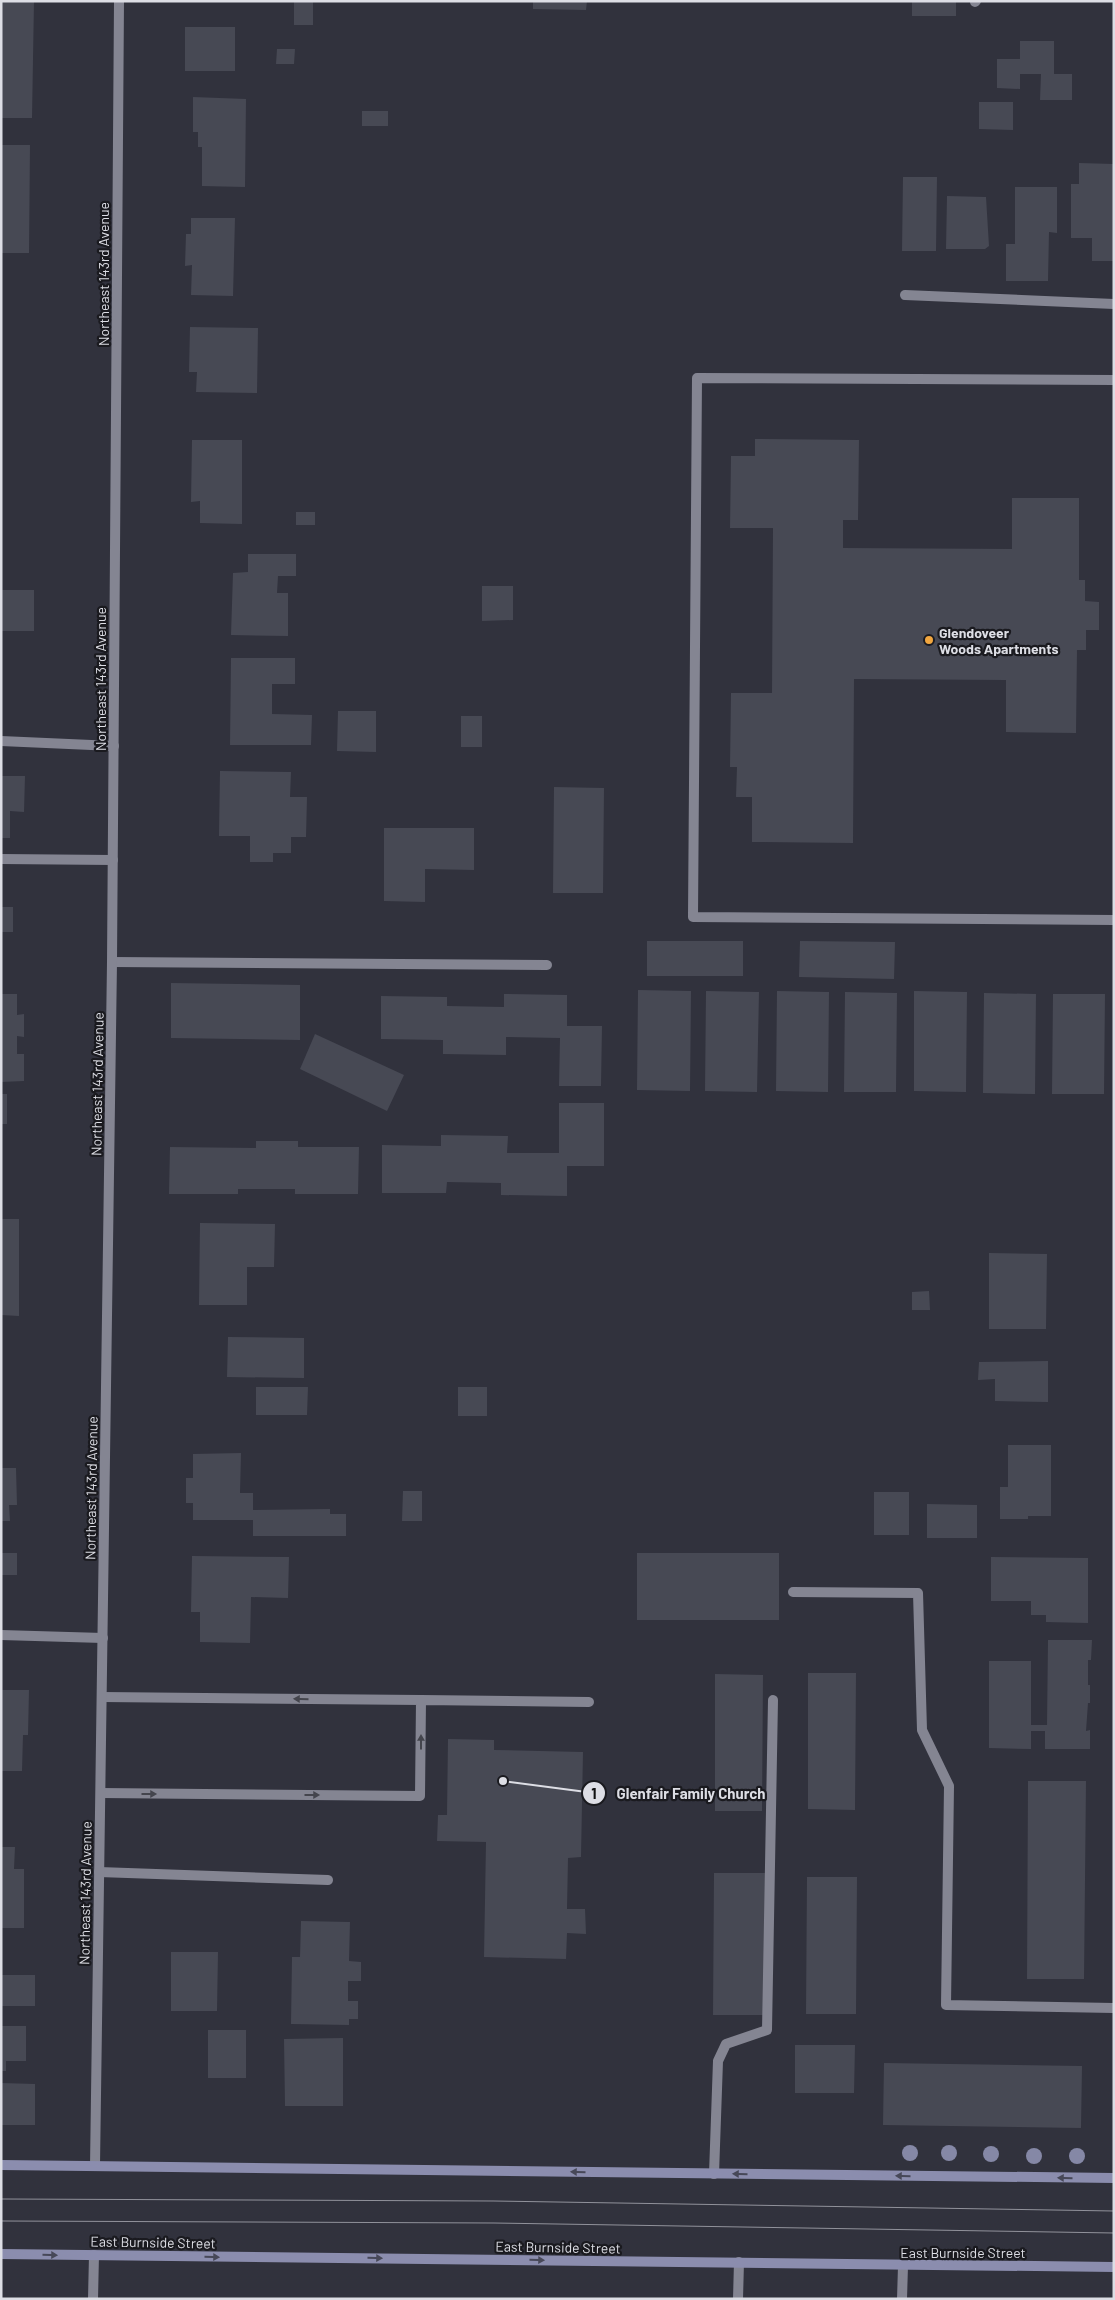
<svg xmlns="http://www.w3.org/2000/svg" width="1115" height="2300" font-family="Barlow,sans-serif">
  <rect width="100%" height="100%" fill="#31323d"/>
  <path fill="#474954" d="M1,1H34L32,118H1Z
    M294,1H313V25H294Z
    M533,1H587L586,10L533,9Z
    M912,1H956V16H912Z
    M185,27H235V71H185Z
    M1020,41H1054V74H1072V100H1040L1041,74H1020V89L997,88V59H1020Z
    M277,49H295L294,64H276Z
    M193,97L246,99L245,187L202,186V147H198V132H193Z
    M979,102H1013V130L979,129Z
    M362,111H388V126H362Z
    M1,145H30L29,253H1Z
    M1079,163L1114,164L1113,261H1092V238H1071V184H1079Z
    M903,177H937L936,251H902Z
    M1015,187H1057V233L1049,232L1048,281H1006V244H1015Z
    M947,196L986,197L989,246L985,249H946Z
    M191,218H235L233,296L191,295L192,265L185,266L186,234H191Z
    M190,327L258,328L257,393L196,392L197,372H189Z
    M755,439L859,440L858,520H843V548L1012,549V498H1079V580H1085V601L1099,602V630H1086V650H1077L1076,733L1006,732V680L854,679L853,843L752,842V797H736L737,767H730L731,693H772L773,528H730L731,456H755Z
    M192,440H242V524L200,523V501L191,502Z
    M296,512H315V525H296Z
    M248,554H296V576H278L277,593H288V636L231,635L233,573L248,572Z
    M482,586H513V620L482,621Z
    M1,590H34V631H1Z
    M231,658H295V684H272V714L312,715L311,745H230Z
    M338,711H376V752L337,751Z
    M461,716H482V747H461Z
    M220,771L291,772L290,797H307L306,837H291V853H273V862H250V836H219Z
    M1,776H25L24,812L10,811V838H1Z
    M554,787L604,788L603,893H553Z
    M384,828H474V870L425,869V902L384,901Z
    M1,907H13V932H1Z
    M647,941H743V976H647Z
    M800,941L895,942L894,979L799,977Z
    M171,983L300,985V1040L171,1038Z
    M638,990L691,991L690,1091L637,1090Z
    M706,991L759,992L757,1092L705,1091Z
    M777,991L829,992L828,1092L776,1091Z
    M914,991L967,992L966,1092L914,1091Z
    M845,992L897,993L896,1092H844Z
    M984,993L1036,994L1035,1094L983,1093Z
    M1,994H17V1015L24,1014V1037L17,1036V1054H24V1081L1,1082Z
    M504,994L567,995V1026H602L601,1086H559L560,1038L506,1037V1055L443,1054V1040L381,1039V996L447,997V1006L504,1007Z
    M1053,994H1105L1104,1094H1052Z
    M315,1034L404,1075L387,1111L300,1069Z
    M1,1094H7V1124H1Z
    M559,1103H604V1166H567V1196L501,1195V1183L447,1182L446,1193H382V1145L441,1146V1135L508,1136L507,1153H559Z
    M256,1141H298V1147H359L358,1194H295V1189H238V1194H169L170,1147L256,1148Z
    M1,1219H19V1316L1,1315Z
    M200,1223L275,1224L274,1267H247V1305H199Z
    M989,1253L1047,1254L1046,1329H989Z
    M929,1291L930,1310H912V1292Z
    M228,1337L304,1338V1378L227,1377Z
    M1048,1361V1402L995,1401V1379L978,1380L979,1362Z
    M256,1387H308L307,1415H256Z
    M458,1387H487V1416H458Z
    M1008,1445H1051V1516H1028V1519H1000V1487H1008Z
    M241,1453L240,1493H253V1510L330,1509V1514H346V1536H253V1520H193V1503H186V1478H193V1454Z
    M1,1468H16L17,1505H9L10,1521H1Z
    M403,1491H422V1521H402Z
    M874,1492H909V1535H874Z
    M927,1504L977,1505V1538H927Z
    M1,1553H17V1575H1Z
    M637,1553H779V1620H637Z
    M192,1556L289,1557L288,1598L251,1597L250,1643L200,1642V1612H191Z
    M991,1557L1088,1558V1623L1046,1622V1615H1031V1601H991Z
    M1048,1640H1092L1091,1660H1088V1685H1090V1703H1088L1086,1731L1090,1730V1749H1045V1731H1031V1749L989,1748V1661H1031V1725H1047Z
    M808,1673H856L855,1810L808,1809Z
    M715,1674L763,1675L762,1811H715Z
    M1,1690H29L28,1735H23L22,1771H1Z
    M448,1739L494,1740V1750L583,1752L581,1857L568,1858L567,1909H585L586,1934L567,1933L566,1959L484,1957L486,1842L437,1841L438,1815H447Z
    M1028,1781H1086L1084,1979H1027Z
    M1,1847H15L14,1869H24V1928H1Z
    M714,1873H766L765,2015H713Z
    M807,1877H857L856,2014H806Z
    M301,1921L350,1922L349,1961L361,1962V1981H348V2001H358V2019H349V2025L291,2024L292,1957H300Z
    M171,1952H218L217,2011H171Z
    M1,1975H35V2006H1Z
    M1,2026H26V2061H6V2071H1Z
    M208,2030H246V2078H208Z
    M343,2038V2106H285L284,2039Z
    M795,2045H855L854,2093H795Z
    M884,2063L1082,2066L1081,2128L883,2125Z
    M1,2083L35,2084V2125H1Z"/>
  <g fill="none" stroke-linecap="round" stroke-linejoin="round">
    <path stroke="#848592" stroke-width="10" d="M975,2L976,1
      M905,295L1114,304
      M1114,380L697,378L693,917L1114,920
      M1,741L114,746
      M1,859L113,860
      M112,962L547,965
      M793,1592L918,1593L922,1730L949,1786L946,2005L1114,2008
      M1,1635L103,1638
      M421,1700L589,1702
      M101,1793L420,1796L421,1700L102,1697
      M99,1872L328,1880
      M714,2174L718,2061L726,2044L767,2030L773,1700
      M738,2299L739,2262
      M902,2299L903,2266"/>
    <path stroke="#848592" stroke-width="10" d="M95,2166L112,962L119,1
      M93,2299L94,2255"/>
    <path stroke="#8b8dae" stroke-width="10" d="M1,2165L1114,2178
      M1,2254L1114,2267"/>
    <path stroke="#91929b" stroke-width="1" d="M1,2199L494,2201L1114,2211
      M1,2221L494,2223L1114,2233"/>
  </g>
  <g fill="#8588a6">
    <circle cx="910" cy="2153" r="8"/>
    <circle cx="949" cy="2153" r="8"/>
    <circle cx="991" cy="2154" r="8"/>
    <circle cx="1034" cy="2156" r="8"/>
    <circle cx="1077" cy="2156" r="8"/>
  </g>
  <defs><path id="oneway-solid" d="M-6-.8H1V-3.2L6.5 0L1 3.2V.8H-6Z" transform="scale(1.25)"/></defs>
  <g fill="#44454d">
    <use href="#oneway-solid" transform="translate(301 1699) rotate(-179)"/>
    <use href="#oneway-solid" transform="translate(421 1742) rotate(-90)"/>
    <use href="#oneway-solid" transform="translate(149 1794)"/>
    <use href="#oneway-solid" transform="translate(312 1795)"/>
  </g>
  <g fill="#474858">
    <use href="#oneway-solid" transform="translate(578 2172) rotate(-179)"/>
    <use href="#oneway-solid" transform="translate(740 2174) rotate(-179)"/>
    <use href="#oneway-solid" transform="translate(903 2176) rotate(-179)"/>
    <use href="#oneway-solid" transform="translate(1065 2178) rotate(-179)"/>
    <use href="#oneway-solid" transform="translate(50 2255) rotate(1)"/>
    <use href="#oneway-solid" transform="translate(212 2257) rotate(1)"/>
    <use href="#oneway-solid" transform="translate(375 2258) rotate(1)"/>
    <use href="#oneway-solid" transform="translate(537 2260) rotate(1)"/>
  </g>
  <circle fill="#f1a63f" stroke="#1a1a1f" stroke-width="2" cx="929" cy="640" r="5"/>
  <g text-anchor="middle" dominant-baseline="central" stroke-width="4.5" stroke-linejoin="round" paint-order="stroke">
    <g font-size="14" fill="#dddee5" stroke="#1a1a1f">
      <text transform="translate(103 274) rotate(-90)">Northeast 143rd Avenue</text>
      <text transform="translate(100 679) rotate(-90)">Northeast 143rd Avenue</text>
      <text transform="translate(97 1084) rotate(-89)">Northeast 143rd Avenue</text>
      <text transform="translate(91 1488) rotate(-89)">Northeast 143rd Avenue</text>
      <text transform="translate(85 1893) rotate(-89)">Northeast 143rd Avenue</text>
      <text transform="translate(153 2242) rotate(1)">East Burnside Street</text>
      <text transform="translate(558 2247) rotate(1)">East Burnside Street</text>
      <text x="963" y="2252">East Burnside Street</text>
    </g>
    <g font-size="14" font-weight="bold" fill="#dddee5" stroke="#1a1a1f" text-anchor="start">
      <text x="939" y="632">Glendoveer<tspan x="939" dy="16">Woods Apartments</tspan></text>
    </g>
  </g>
  <path fill="none" stroke="#dddee5" stroke-width="2" d="M503 1781L594 1793"/>
  <g fill="#dddee5" stroke="#1a1a1f" stroke-width="2">
    <circle cx="503" cy="1781" r="5"/>
    <circle cx="594" cy="1793" r="12"/>
  </g>
  <g font-size="15" text-anchor="middle" font-weight="bold" fill="#111">
    <text x="594" y="1799">1</text>
  </g>
  <g font-size="15" text-anchor="middle" font-weight="bold" fill="#dddee5" stroke="#1a1a1f" stroke-width="4.5" stroke-linejoin="round" paint-order="stroke">
    <text x="691" y="1799">Glenfair Family Church</text>
  </g>
  <rect width="1115" height="2300" fill="none" stroke="#dddee5" stroke-width="5"/>
</svg>
